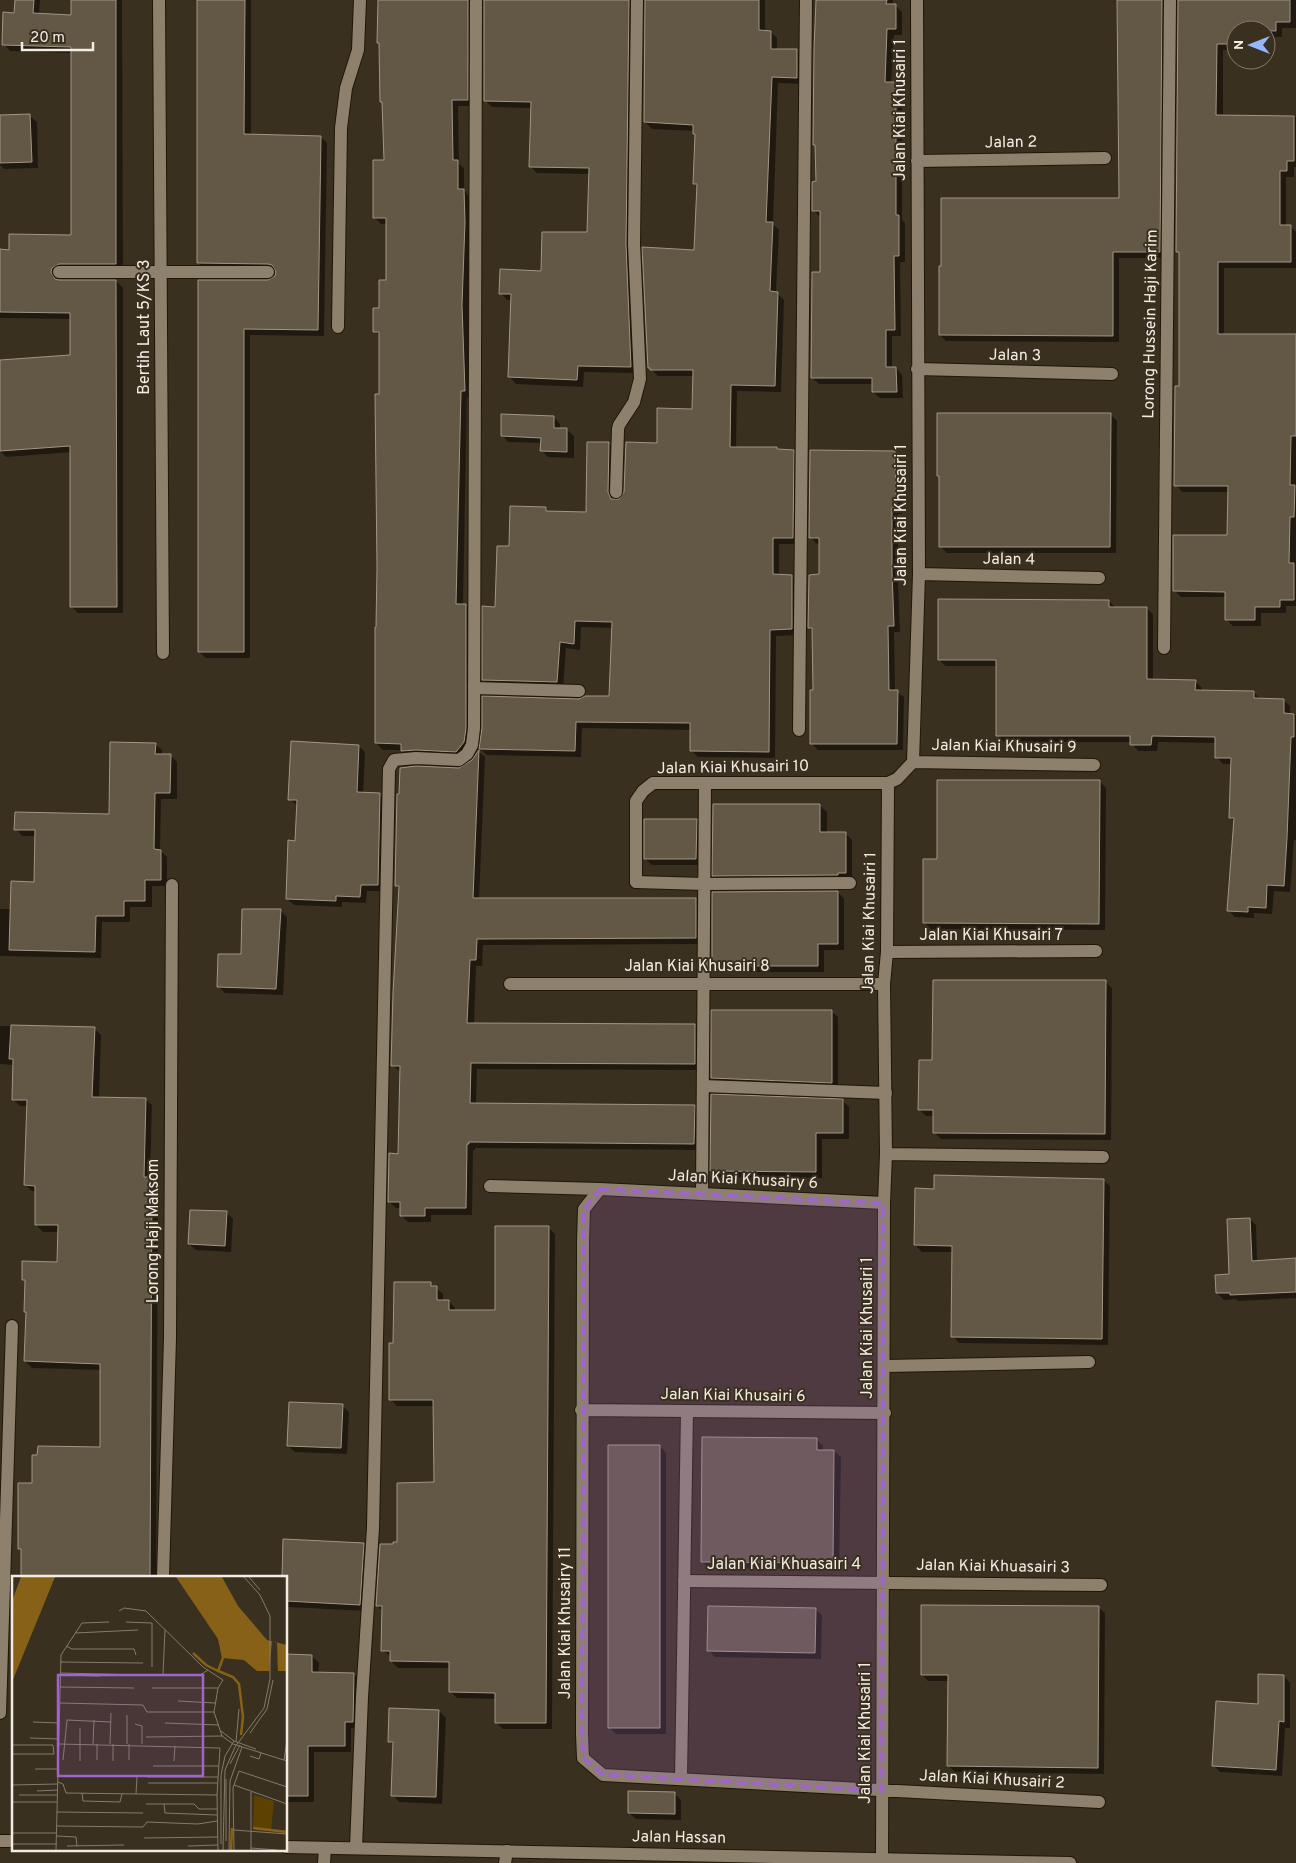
<svg xmlns="http://www.w3.org/2000/svg" width="1296" height="1863" font-family="Overpass,sans-serif">
  <rect width="100%" height="100%" fill="#3a301f"/>
  <path fill="#0007" d="M16,0H40L39,15L72,16V0H122L123,270L59,274L57,280L116,281L123,288V613H78L72,607V452L6,457L0,451V361L72,356V319L0,318V251H10L72,236V53L10,51L4,44L15,14Z
    M198,0H251V136L321,137L327,143L324,336L250,335V658H206L199,652V281H268L276,277L277,271L276,270L205,269L198,263Z
    M380,0H478L474,106H458L459,164L464,168V190L470,197L471,229L468,312L471,397H467L463,605L466,606L472,612V735L463,758L409,757L402,750H383L376,743L381,337L375,331L387,281L388,224H381L375,218L385,162L384,104L381,102Z
    M485,0H639L637,373L584,372L583,387L516,384L510,377L512,300H507L501,293L542,272L589,234L590,174L537,173L531,167L532,108L492,107L485,100Z
    M646,0H765V32H771L777,38V50H797L804,57L803,84L778,83L773,224L779,230L776,292L784,300L781,392L737,391L736,449H777L779,451H793L800,457L799,544H779V576H792L798,583V635L776,636L775,758L698,757L691,750V730L582,728L581,757L487,755L480,749L579,700L610,698L613,628L581,627L580,650L566,648L563,688L490,686L484,680L496,608L511,548L546,508L550,513H587L609,443L616,450L614,500L620,501L658,444L694,411V376H658L649,367L695,251L698,188L694,183L696,135L694,131L652,129L645,122Z
    M817,0H893V5L896,6L902,12V35H894L891,83H895L902,90V220L905,223V262H900L901,336H892V368H896L902,375L903,398H880L873,392V384H819L812,378L822,274L820,217L813,210L817,183V147L814,144Z
    M1119,0H1172L1166,258H1119V342L946,341L940,335L1120,199Z
    M1179,0H1296V28H1282V37H1266V30H1236V50H1223V116L1296,117V167H1294V177H1286V226H1290L1296,232V268H1224V335L1296,336V606H1286V613H1261V626H1233L1226,619V597H1181L1174,590L1228,536L1229,492H1182L1176,485L1181,387V255L1177,251Z
    M0,116H30L37,122L38,168L4,169L0,165Z
    M1110,414L1117,421L1116,553H947L940,546L941,478L938,476Z
    M554,417L560,424V429L567,430L574,436V458L548,457L541,450L542,443L508,442L502,435Z
    M894,452L901,459L902,514H898V580L900,632H894L895,691L904,697L903,750H818L811,743L815,691L813,632L809,628L820,576V544H817L810,537Z
    M1109,601L1116,608H1146L1153,614V680L1195,681L1202,688V691L1254,692L1260,699L1283,700L1290,706V715H1296V840H1294L1290,892L1274,891L1272,914L1254,913V918L1235,917L1228,910L1235,822L1230,818L1232,764H1223L1216,757V743L1158,742L1157,751H1138L1131,742H1004L998,735V666H946L939,660Z
    M155,744L162,750V755H170L177,762V799H161L160,850L167,857V886H152V907H130V922H102L101,958L0,956V909H12L35,883L36,836H22L16,829L110,815Z
    M359,746L365,752L363,794L380,795L386,801L385,891H367L366,903L342,902V907L294,905L287,899L297,842L298,806L289,799Z
    M479,752L485,757L479,900L696,899L702,906V944L483,945L482,966H476L474,1025L695,1026L701,1032V1070L477,1069L476,1104L694,1106L701,1113L700,1150L475,1148V1150H473L472,1215H431V1222H408L401,1215V1208H396L389,1202L400,1155L401,1072L393,1066L400,889L396,885L460,769L473,761Z
    M1099,781L1106,788L1105,930L931,929L924,922L938,860Z
    M820,806L827,812V833H845L852,840V879L720,882L714,875Z
    M696,820L703,827L702,865H652L645,859Z
    M838,892L844,899V950H824V972H720L713,965Z
    M280,910L287,917L283,995L225,993L218,986Z
    M1105,982L1112,988L1111,1140L941,1139L934,1132V1116H926L919,1109L933,1062Z
    M831,1011L838,1017V1089L719,1084L712,1078Z
    M0,1026L94,1028L101,1035L99,1098L145,1099L152,1105L150,1178L158,1185L156,1577H22V1552L19,1548L33,1484L101,1448L102,1370L32,1368L25,1361L27,1313L26,1282L23,1279L58,1263L59,1232H43L36,1225V1192L32,1191L25,1185L28,1106H20L13,1099L14,1065L0,1064Z
    M843,1101L849,1107V1139H822V1178L718,1177L712,1170Z
    M1103,1180L1110,1186L1108,1345L959,1343L953,1336L954,1252H922L915,1245L935,1190Z
    M226,1212L233,1219L231,1252L196,1250L189,1244Z
    M1249,1219L1256,1225L1257,1261L1296,1259V1298L1238,1301L1236,1299L1224,1300L1217,1293L1230,1275Z
    M548,1227L555,1234L552,1729H503L496,1722V1699L457,1698L450,1691V1668H398L391,1661V1657L383,1650V1611L377,1606L394,1546L399,1543L435,1484V1406H397L390,1399L395,1345L430,1283L443,1294V1301H449L455,1308V1312H497Z
    M342,1406L349,1412L347,1454L295,1452L288,1446Z
    M816,1439L823,1446V1451H834L841,1457L839,1569L709,1568L702,1561Z
    M660,1446L666,1453V1734H616L610,1728Z
    M363,1544L370,1551L366,1611L288,1607L286,1605V1577Z
    M1098,1607L1105,1613L1104,1774L955,1772L948,1765L949,1681H928L922,1675Z
    M815,1609L822,1615L821,1659L715,1657L708,1650Z
    M312,1656L319,1663L318,1674H354L360,1681L359,1728H351V1752H314V1802H286V1695Z
    M1284,1676L1290,1683V1728H1285L1282,1776L1220,1772L1213,1765L1259,1705Z
    M439,1711L446,1718L442,1804L399,1802L393,1795L394,1746L389,1741Z
    M674,1793L681,1800V1820L636,1819L629,1813Z"/>
  <path fill="#635846" stroke="#a29683" d="M15,0H34L33,13L71,15V0H116V264H59L52,268L51,272L55,279L59,280H116L117,607H70V446L0,451V360L70,355V313L0,312V249L9,250V234L71,235V47L2,45L3,12L14,13Z
    M197,0H245L244,134L321,136L318,330L244,329V652H198V280H268L275,276L276,272L272,265L268,264L197,263Z
    M378,0H468V100H452L453,160H458V189H464L465,222L462,305L465,391H461L456,604H466V728L464,742L456,752L416,750L401,751V744L375,743V627H376L377,568L375,394H379V332H373V308H379V280H386V218H373V160H384L382,102H380L379,43H377Z
    M484,0H629L626,244L631,367L578,366L577,380L508,377L511,294H499L500,269L541,271L542,232H587L589,168L529,167L531,102L484,101Z
    M645,0H759V30L771,31V49H797V78L772,77L766,222H773L770,291L778,292L775,386L731,385L730,447H777V449L794,450L793,538H773V574L792,575V629L770,630L769,752L690,751V723L576,722L575,751L479,749L482,728V696L579,699L585,696H609L612,622L575,621L574,644L560,642L557,682L482,680V606L495,607L497,546H509L510,506L546,507V511L586,512L587,442H609L608,492L611,499H619L624,492L626,442L657,443V408L692,409L693,370H650V368H648L642,247L694,250L697,184H693L695,134H693V125L644,122Z
    M816,0H887L886,4H896V29H887L885,82H896V215H899V256H894L895,330H886V367H896L897,392H872V378H811L812,272H820V211H812V182L816,181L815,145H813L814,49Z
    M1117,0H1162L1160,252H1113V336L939,335V266H941V198H1119Z
    M1178,0H1290V22H1276V31L1236,30V44H1217L1216,115L1294,116V161H1287V171H1280V225H1291V262H1218V334H1296V436H1291L1290,485H1295L1294,517H1290L1289,563H1294V600H1280V607H1255V620H1225V592L1173,591V535H1227L1228,486H1174L1175,386H1179V252H1176Z
    M30,114L32,162L0,163V115Z
    M937,413H1111L1110,547H939V476H937Z
    M501,414L554,416V428H567V452L540,451L541,438L501,436Z
    M810,450L895,451L896,508H892V572L894,626H888L889,690H898L897,744H810V690H813L812,628H808L809,575L819,574V538H809Z
    M938,599L1109,600V607H1147V679L1196,680L1195,690L1254,691V698L1284,699V713L1294,714V737H1291L1287,838L1284,886L1267,885L1266,908L1248,907V912L1227,911L1234,818H1229L1231,758H1215V737L1152,736L1151,745H1130V736H996V660H938Z
    M291,741L359,745L357,792L380,793L378,885H361L360,897L336,896V901L286,899L288,840L295,841L297,800H288Z
    M110,742L156,743L155,754H171L170,793H155L154,849L161,850V880H145V901H124V916H96L95,952L9,950L11,881L34,882L35,830H14L15,812L109,814Z
    M479,750L473,898H696V938L477,939L476,960H470L467,1023L695,1024V1064L471,1063L470,1103L695,1105L694,1144L469,1142V1144H467L466,1208H425V1216H400V1202H388L389,1153L398,1154L400,1066H391L393,993L399,886H395L397,794H399L400,768L416,766L459,768L472,760Z
    M937,780H1100L1099,924L923,923V859H937Z
    M713,804H820V832H846V873H838V875L712,876Z
    M644,819H697L696,859H644Z
    M838,891V944H818V966H712V892Z
    M242,909H281L276,989L217,987L218,954H241Z
    M933,980H1106L1105,1134L933,1133V1110H918L919,1060H932Z
    M711,1010H832V1083L711,1078Z
    M11,1025L95,1027L92,1097L146,1098L144,1177H152L150,1577H21V1549H18V1483H32V1455H37L38,1446L100,1447V1364L24,1361L26,1312H24L25,1280H22V1261L57,1262L58,1225H35V1186L24,1185L27,1100H12L13,1059H9Z
    M711,1094L843,1099V1133H816V1172L710,1171Z
    M934,1175L1104,1179L1102,1339L951,1337L952,1246L914,1245L915,1188L934,1189Z
    M190,1210L227,1211L225,1246L188,1244Z
    M1250,1218L1252,1261L1296,1258V1292L1230,1295V1293H1216L1215,1275L1229,1274L1227,1219Z
    M495,1226H549L546,1723H495V1693L449,1692V1662L390,1661V1651H381L382,1606H376L380,1544H393V1542H397V1483L434,1482L433,1400H389V1343H393L394,1282H431V1286H437V1300H449V1310H495Z
    M289,1402L343,1404L341,1448L287,1446Z
    M702,1437L817,1438V1450H834L833,1563L701,1562Z
    M608,1445H660V1728H608Z
    M283,1539L364,1543L360,1605L286,1601V1577H282Z
    M921,1605L1099,1606L1098,1768L947,1766L948,1675H921Z
    M708,1606L816,1608L815,1653L707,1651Z
    M286,1654L312,1655V1672L354,1673L353,1722H345V1746H308V1796H286Z
    M1258,1674L1284,1675V1722L1279,1721L1276,1770L1212,1766L1216,1701L1258,1704Z
    M389,1708L439,1710L436,1797L391,1796L393,1742H388Z
    M628,1791L675,1792V1814L628,1813Z"/>
  <g fill="none" stroke-linecap="round" stroke-linejoin="round">
    <defs>
      <path id="service" d="M59,272H268
        M474,688L579,691
        M636,882L704,884L850,883
        M703,1086L886,1093
        M702,1194L705,783
        M681,1779L687,1411
        M324,1863L325,1848
        M505,1863L507,1851"/>
      <path id="minor" d="M159,0L163,653
        M917,161L1105,158
        M338,327L341,128L346,88L358,50L360,0
        M917,369L1112,374
        M616,492L618,429L619,425L634,402L640,379L634,244L637,0
        M919,574L1099,578
        M1164,648L1170,0
        M799,730L806,0
        M913,762L1094,765
        M636,882V801L643,791L653,783H888
        M887,952L1096,951
        M510,984H884
        M886,1154L1103,1157
        M490,1186L600,1189L884,1203
        M600,1189L584,1209L583,1242L582,1734L583,1758L603,1775L1099,1802
        M885,1366L1089,1362
        M581,1410L885,1413
        M163,1577L170,1338L172,885
        M684,1581L1101,1585
        M0,1713L12,1326
        M0,1841H14
        M286,1847L1070,1863
        M356,1848L362,1697L373,1528L389,769L394,760L416,758L459,760L467,754L472,745L474,728L476,0
        M882,1858L884,1203L886,1154L884,984L887,952L888,783L897,779L913,762L919,574L917,0"/>
    </defs>
    <use href="#service" stroke="#211707" stroke-width="14"/>
    <use href="#minor" stroke="#211707" stroke-width="14"/>
    <use href="#service" stroke="#8d816e" stroke-width="12"/>
    <use href="#minor" stroke="#8d816e" stroke-width="12"/>
  </g>
  <path fill="#9f66ca" fill-opacity="0.2" stroke="#9f66ca" stroke-width="4" stroke-dasharray="10 6" stroke-linejoin="round" d="M600,1189L884,1203L882,1791L603,1775L583,1758L582,1734L584,1209Z"/>
  <g text-anchor="middle" dominant-baseline="central" stroke-width="4" stroke-linejoin="round" paint-order="stroke">
    <g font-size="16" fill="#f3ece2" stroke="#3a301f">
      <text transform="translate(901 110) rotate(-90)">Jalan Kiai Khusairi 1</text>
      <text transform="translate(1011 143) rotate(-1)">Jalan 2</text>
      <text transform="translate(1151 324) rotate(-89)">Lorong Hussein Haji Karim</text>
      <text transform="translate(145 327) rotate(-90)">Bertih Laut 5/KS 3</text>
      <text transform="translate(1015 356) rotate(1)">Jalan 3</text>
      <text transform="translate(902 515) rotate(-90)">Jalan Kiai Khusairi 1</text>
      <text transform="translate(1009 560) rotate(1)">Jalan 4</text>
      <text transform="translate(1004 747) rotate(1)">Jalan Kiai Khusairi 9</text>
      <text transform="translate(733 768) rotate(-1)">Jalan Kiai Khusairi 10</text>
      <text transform="translate(870 923) rotate(-89)">Jalan Kiai Khusairi 1</text>
      <text x="991" y="936">Jalan Kiai Khusairi 7</text>
      <text x="697" y="967">Jalan Kiai Khusairi 8</text>
      <text transform="translate(743 1180) rotate(3)">Jalan Kiai Khusairy 6</text>
      <text transform="translate(154 1231) rotate(-90)">Lorong Haji Maksom</text>
      <text transform="translate(868 1328) rotate(-90)">Jalan Kiai Khusairi 1</text>
      <text transform="translate(733 1396) rotate(1)">Jalan Kiai Khusairi 6</text>
      <text x="784" y="1565">Jalan Kiai Khuasairi 4</text>
      <text transform="translate(993 1567) rotate(1)">Jalan Kiai Khuasairi 3</text>
      <text transform="translate(566 1623) rotate(-90)">Jalan Kiai Khusairy 11</text>
      <text transform="translate(866 1733) rotate(-90)">Jalan Kiai Khusairi 1</text>
      <text transform="translate(992 1780) rotate(3)">Jalan Kiai Khusairi 2</text>
      <text transform="translate(679 1838) rotate(1)">Jalan Hassan</text>
    </g>
  </g>
  <g transform="translate(12 1576)">
    <rect width="275" height="275" fill="#3a301f"/>
    <path d="M242,219L262,225L259,254L241,252Z" fill="#5d4102"/>
    <path d="M9,1H43L0,106V25ZM164,1H210L226,30L255,64L275,69V95H245L232,84L210,82L206,63Z" fill="#876117"/>
    <path d="M260,65L265,67L266,98H257Z" fill="#3a301f"/>
    <path fill="none" stroke="#876117" stroke-width="2.5" d="M181,77L194,89L206,95M211,82L206,95L221,101L227,108L231,141L229,159M241,252L275,256M219,274L220,252"/>
    <path fill="none" stroke="#847b6d" stroke-width="1" d="M237,1L248,14M107,35L112,32L134,35L191,91L211,104L206,112L202,136L210,160L221,168M114,46L140,47M63,57L126,54M54,70L60,73H122L124,79M48,86L131,87M140,91V47M48,97L132,99M151,98L153,54M48,99L88,100M135,99H188L196,94M48,111L122,112M140,112H206M166,125L203,127M48,127L131,129L135,136H202M115,139V168M21,146L47,147M153,147L207,149M123,148L130,150V168M209,155L222,165L213,180L209,199V268M238,157L255,133L261,104M134,161L210,160M18,162L47,163M222,165L244,173M224,166L227,133M47,168L208,172L205,219L206,274M81,168L82,144M85,168V184M98,168L99,137M117,168V184M221,168L275,185M0,169H41L42,178M0,178H42M238,180L247,183L249,177M51,184L55,144L99,146M272,184L275,164M68,185V152M101,185V168M162,185L163,170M218,188L228,169M141,190H207M23,193H46M135,201H206M46,206L51,208L54,217L205,219M136,207H205M0,209L46,208M222,209L275,228M25,215L46,214M239,216V274M70,217L71,225L108,226L110,218M124,218L125,201M7,219H45M0,226H45M134,228H182L187,233H205M152,228L153,237L205,239M45,236L131,237M45,250L131,251L135,246L186,248L205,245M222,254L275,258M0,257H45M45,260L64,261L65,270M132,262L206,261M214,265V203M0,268H45M55,270L112,269M176,270L206,269M239,272L265,274M44,274L49,79L70,47L97,46M211,274L213,194L223,171L252,132L258,103V40L248,19L232,1M217,274L218,205L230,171M222,274L221,212L227,195L275,211"/>
    <path fill="#9f66ca" fill-opacity="0.15" stroke="#9f66ca" stroke-width="2.5" d="M46,99H191V200H46Z"/>
    <rect width="275" height="275" fill="none" stroke="#f3ece2" stroke-width="2.5"/>
  </g>
  <g transform="translate(1251 45) rotate(270)"><circle r="24" fill="#3a301f" stroke="#847b6d"/>
  <path d="M0-4L9 19L0 12L-9 19Z" fill="#94b7fd"/>
  <text y="-8" font-size="14" font-weight="bold" text-anchor="middle" fill="#f3ece2">N</text>
  </g>
  <path d="M22 42v8h71v-8" fill="none" stroke="#f3ece2" stroke-width="2.5"/>
  <text x="30" y="42" font-size="15" fill="#f3ece2" stroke="#3a301f" stroke-width="4" paint-order="stroke">20 m</text>
</svg>
